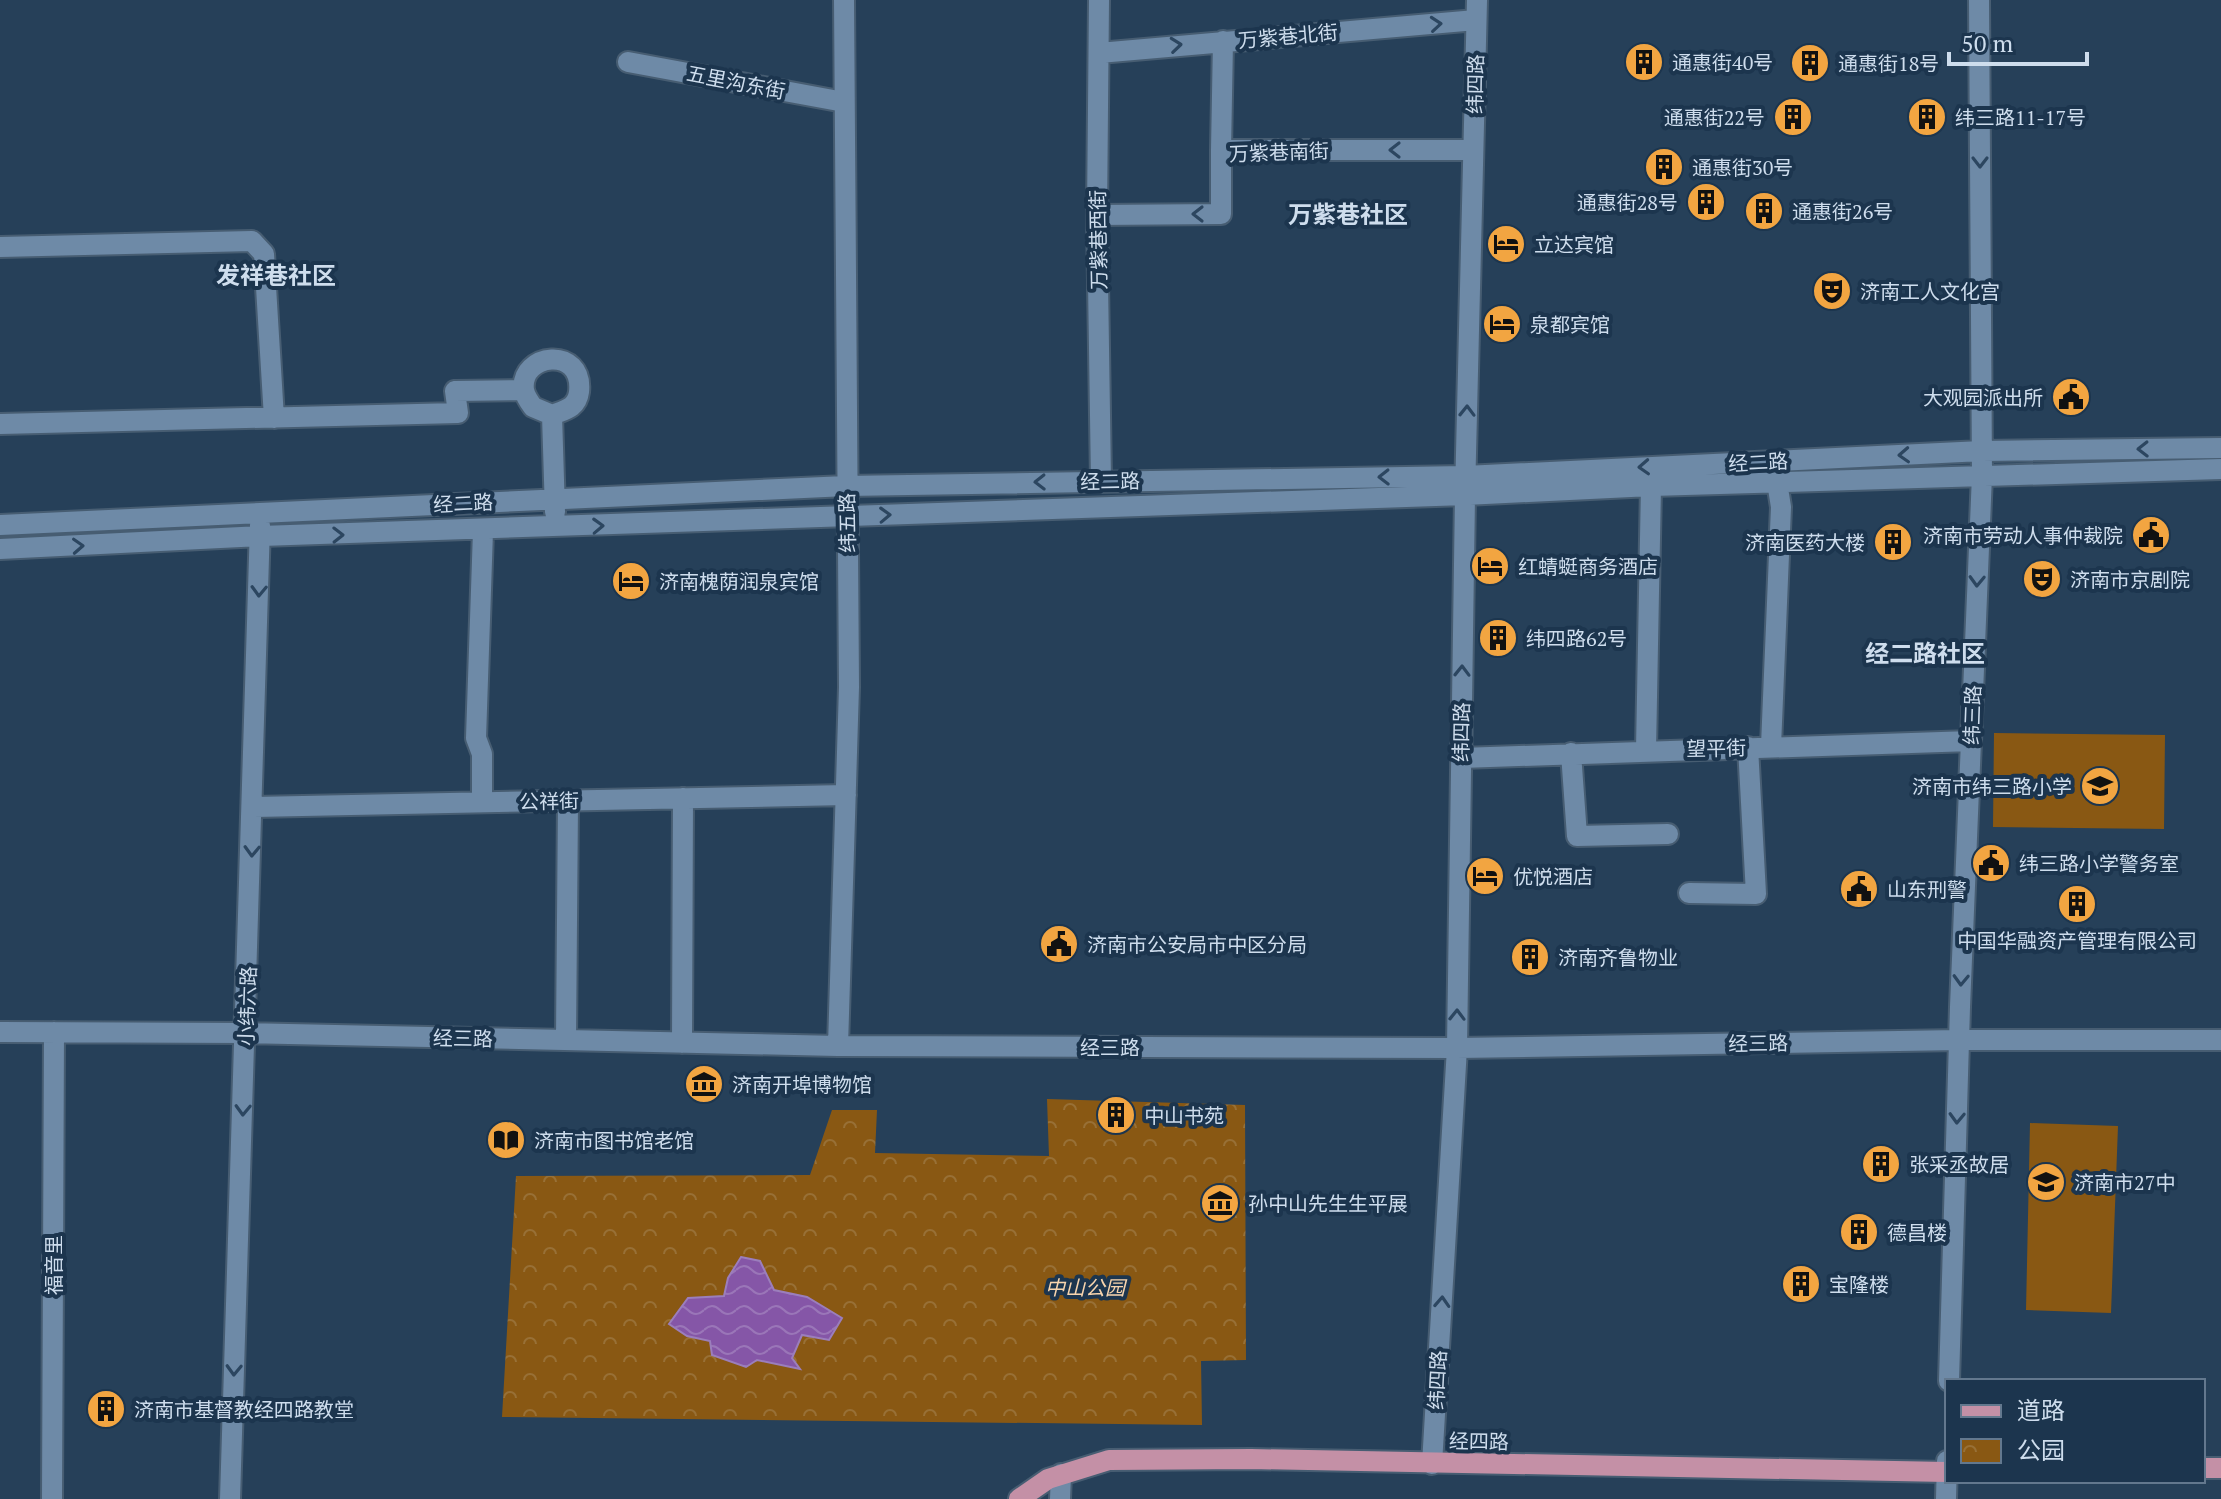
<svg xmlns="http://www.w3.org/2000/svg" width="2221" height="1499" font-family="'PT Serif','Noto Sans SC',serif">
  <defs>
    <pattern id="park-crowns" width="20" height="18" patternUnits="userSpaceOnUse" patternTransform="scale(2)"><rect width="20" height="18" fill="#895813"/><path d="M2 6a3 3 0 1 1 6 0M12 15a3 3 0 1 1 6 0" fill="none" stroke="#987036"/></pattern>
    <pattern id="water-waves" width="16" height="10" patternUnits="userSpaceOnUse" patternTransform="scale(2)"><rect width="16" height="10" fill="#8556a7"/><path d="M0 5q4-4 8 0t8 0" fill="none" stroke="#9a76b8"/></pattern>
  </defs>
  <rect width="100%" height="100%" fill="#264059"/>
  <path fill="#895813" d="M1994,733L2165,735L2164,829L1993,827Z
    M2030,1123L2118,1126L2111,1313L2026,1310Z"/>
  <path fill="url(#park-crowns)" d="M1047,1099L1245,1105L1246,1360L1201,1361L1202,1425L502,1417L516,1176L810,1175L832,1110H877L875,1153L1049,1156Z"/>
  <path fill="url(#water-waves)" stroke="#9b7ebc" stroke-width="2" d="M741,1257L760,1261L774,1290L807,1297L842,1318L829,1340L802,1335L792,1358L800,1369L757,1360L746,1367L712,1355L710,1341L687,1336L669,1324L688,1298L724,1296L728,1278Z"/>
  <g fill="none" stroke-linecap="round" stroke-linejoin="round">
    <defs>
      <path id="minor" d="M1099,0L1097,215L1101,481
        M1099,53L1476,20
        M628,62L844,102
        M1221,150L1223,41
        M1097,215L1221,214V150H1473
        M0,247L252,241L264,254L274,418
        M552,415L533,407C530,403 525,395 524,390C519,353 584,345 579,392C577,408 565,410 552,415L555,512
        M0,424L458,413L455,391L524,390
        M0,525L846,486L1465,476L1982,451L2221,448
        M0,549L261,536L1465,495L1651,486L2221,469
        M1771,746L1781,507L1777,482
        M1646,750L1651,486
        M1571,753L1577,836L1668,834
        M1461,758L1971,741
        M482,801V754L476,738L483,531
        M253,807L846,795
        M1689,893L1756,894L1748,747
        M0,1032L246,1033L838,1046L1457,1048L1959,1040H2221
        M566,1040L568,801
        M682,1043L683,798
        M838,1046L849,687L844,0
        M1949,1381L1960,1007L1982,475L1979,0
        M1432,1464L1457,1048L1465,495L1477,0
        M52,1499L54,1032
        M230,1499L260,525
        M1060,1499L1061,1474
        M1946,1499L1947,1461"/>
      <path id="major" d="M2203,1468H2221
        M1019,1499L1048,1479L1109,1460L1251,1459L1947,1472"/>
    </defs>
    <use href="#minor" stroke="#475d72" stroke-width="24"/>
    <use href="#major" stroke="#475d72" stroke-width="24"/>
    <use href="#minor" stroke="#6e8aa7" stroke-width="20"/>
    <use href="#major" stroke="#c490a6" stroke-width="20"/>
  </g>
  <defs><path id="oneway-chevron" d="M-2-3.5L2.5 0L-2 3.5" fill="none" stroke-width="1.6" stroke-linecap="round" stroke-linejoin="round" transform="scale(2)"/></defs>
  <g stroke="#2c4660">
    <use href="#oneway-chevron" transform="translate(1436 24) rotate(-5)"/>
    <use href="#oneway-chevron" transform="translate(1176 45) rotate(-6)"/>
    <use href="#oneway-chevron" transform="translate(1395 150) rotate(180)"/>
    <use href="#oneway-chevron" transform="translate(1980 162) rotate(90)"/>
    <use href="#oneway-chevron" transform="translate(1198 214) rotate(180)"/>
    <use href="#oneway-chevron" transform="translate(1467 411) rotate(-89)"/>
    <use href="#oneway-chevron" transform="translate(2143 449) rotate(179)"/>
    <use href="#oneway-chevron" transform="translate(1904 455) rotate(177)"/>
    <use href="#oneway-chevron" transform="translate(1644 467) rotate(177)"/>
    <use href="#oneway-chevron" transform="translate(1384 477) rotate(179)"/>
    <use href="#oneway-chevron" transform="translate(1040 482) rotate(179)"/>
    <use href="#oneway-chevron" transform="translate(885 515) rotate(-2)"/>
    <use href="#oneway-chevron" transform="translate(598 526) rotate(-2)"/>
    <use href="#oneway-chevron" transform="translate(338 535) rotate(-1)"/>
    <use href="#oneway-chevron" transform="translate(78 546) rotate(-3)"/>
    <use href="#oneway-chevron" transform="translate(1977 581) rotate(92)"/>
    <use href="#oneway-chevron" transform="translate(259 591) rotate(92)"/>
    <use href="#oneway-chevron" transform="translate(1462 671) rotate(-89)"/>
    <use href="#oneway-chevron" transform="translate(252 851) rotate(92)"/>
    <use href="#oneway-chevron" transform="translate(1961 980) rotate(92)"/>
    <use href="#oneway-chevron" transform="translate(1457 1015) rotate(-89)"/>
    <use href="#oneway-chevron" transform="translate(243 1110) rotate(92)"/>
    <use href="#oneway-chevron" transform="translate(1957 1118) rotate(92)"/>
    <use href="#oneway-chevron" transform="translate(1442 1302) rotate(-87)"/>
    <use href="#oneway-chevron" transform="translate(234 1370) rotate(92)"/>
  </g>
  <defs>
    <symbol id="building-disc" viewBox="-11 -11 22 22"><circle r="9.5" fill="#f2a541" stroke="#1c354e"/><path d="M-4-6H4V6H1V3H-1V6H-4ZM-2.5-4.3h1.7v1.8h-1.7ZM.8-4.3h1.7v1.8H.8ZM-2.5-1h1.7V.8h-1.7ZM.8-1h1.7V.8H.8Z" fill="#111"/></symbol>
    <symbol id="hotel-disc" viewBox="-11 -11 22 22"><circle r="9.5" fill="#f2a541" stroke="#1c354e"/><path d="M-6-4.5h1.5V1H6V5H4.5V3h-9V5H-6ZM-4 0a1.8 1.8 0 1 1 3.6 0ZM.5 0V-2.5h3Q6-2.5 6 0Z" fill="#111"/></symbol>
    <symbol id="theatre-disc" viewBox="-11 -11 22 22"><circle r="9.5" fill="#f2a541" stroke="#1c354e"/><path d="M-5-5.5Q0-4 5-5.5V0Q5 5 0 6Q-5 5-5 0ZM-3.3-2.5H-1v1.5H-3.3ZM1-2.5H3.3v1.5H1ZM-2.8 1Q0 5.5 2.8 1Z" fill="#111"/></symbol>
    <symbol id="civic-disc" viewBox="-11 -11 22 22"><circle r="9.5" fill="#f2a541" stroke="#1c354e"/><path d="M-.6-6.5H3V-4.5H.6V-3L4-1V1h2V6H-6V1h2V-1L-.6-3ZM-1.2 2.5V6h2.4V2.5Z" fill="#111"/></symbol>
    <symbol id="school-disc" viewBox="-11 -11 22 22"><circle r="9.5" fill="#f2a541" stroke="#1c354e"/><path d="M0-5L7-2L0 1L-7-2ZM-4 1L0 2.5L4 1V4Q0 6-4 4Z" fill="#111"/></symbol>
    <symbol id="museum-disc" viewBox="-11 -11 22 22"><circle r="9.5" fill="#f2a541" stroke="#1c354e"/><path d="M0-6L6-3V-2H-6V-3ZM-5-1h2V3h-2ZM-1-1h2V3h-2ZM3-1h2V3H3ZM-6 4H6V6H-6Z" fill="#111"/></symbol>
    <symbol id="library-disc" viewBox="-11 -11 22 22"><circle r="9.5" fill="#f2a541" stroke="#1c354e"/><path d="M-6-4Q-3-5.5-.7-3.5V5Q-3 3-6 4ZM6-4Q3-5.5 .7-3.5V5Q3 3 6 4Z" fill="#111"/></symbol>
  </defs>
  <g fill-rule="evenodd">
    <use href="#building-disc" x="1622" y="40" width="44" height="44"/>
    <use href="#building-disc" x="1788" y="41" width="44" height="44"/>
    <use href="#building-disc" x="1771" y="95" width="44" height="44"/>
    <use href="#building-disc" x="1905" y="95" width="44" height="44"/>
    <use href="#building-disc" x="1642" y="145" width="44" height="44"/>
    <use href="#building-disc" x="1684" y="180" width="44" height="44"/>
    <use href="#building-disc" x="1742" y="189" width="44" height="44"/>
    <use href="#hotel-disc" x="1484" y="222" width="44" height="44"/>
    <use href="#theatre-disc" x="1810" y="269" width="44" height="44"/>
    <use href="#hotel-disc" x="1480" y="302" width="44" height="44"/>
    <use href="#civic-disc" x="2049" y="375" width="44" height="44"/>
    <use href="#civic-disc" x="2129" y="513" width="44" height="44"/>
    <use href="#building-disc" x="1871" y="520" width="44" height="44"/>
    <use href="#hotel-disc" x="1468" y="544" width="44" height="44"/>
    <use href="#theatre-disc" x="2020" y="557" width="44" height="44"/>
    <use href="#hotel-disc" x="609" y="559" width="44" height="44"/>
    <use href="#building-disc" x="1476" y="616" width="44" height="44"/>
    <use href="#school-disc" x="2078" y="764" width="44" height="44"/>
    <use href="#civic-disc" x="1969" y="841" width="44" height="44"/>
    <use href="#hotel-disc" x="1463" y="854" width="44" height="44"/>
    <use href="#civic-disc" x="1837" y="867" width="44" height="44"/>
    <use href="#building-disc" x="2055" y="882" width="44" height="44"/>
    <use href="#civic-disc" x="1037" y="922" width="44" height="44"/>
    <use href="#building-disc" x="1508" y="935" width="44" height="44"/>
    <use href="#museum-disc" x="682" y="1062" width="44" height="44"/>
    <use href="#building-disc" x="1094" y="1093" width="44" height="44"/>
    <use href="#library-disc" x="484" y="1118" width="44" height="44"/>
    <use href="#building-disc" x="1859" y="1142" width="44" height="44"/>
    <use href="#school-disc" x="2024" y="1160" width="44" height="44"/>
    <use href="#museum-disc" x="1198" y="1181" width="44" height="44"/>
    <use href="#building-disc" x="1837" y="1210" width="44" height="44"/>
    <use href="#building-disc" x="1779" y="1262" width="44" height="44"/>
    <use href="#building-disc" x="84" y="1387" width="44" height="44"/>
  </g>
  <g text-anchor="middle" dominant-baseline="central" stroke-width="8" stroke-linejoin="round" paint-order="stroke">
    <g font-size="20" fill="#cedded" stroke="#1c354e">
      <text transform="translate(1288 36) rotate(-5)">万紫巷北街</text>
      <text transform="translate(736 82) rotate(11)">五里沟东街</text>
      <text transform="translate(1475 84) rotate(-89)">纬四路</text>
      <text transform="translate(1279 152) rotate(-2)">万紫巷南街</text>
      <text transform="translate(1098 240) rotate(-91)">万紫巷西街</text>
      <text transform="translate(1758 462) rotate(-3)">经二路</text>
      <text transform="translate(1110 481) rotate(-1)">经二路</text>
      <text transform="translate(463 503) rotate(-3)">经二路</text>
      <text transform="translate(847 523) rotate(-91)">纬五路</text>
      <text transform="translate(1972 715) rotate(-88)">纬三路</text>
      <text transform="translate(1461 732) rotate(-89)">纬四路</text>
      <text transform="translate(1716 748) rotate(-1)">望平街</text>
      <text transform="translate(549 801) rotate(-1)">公祥街</text>
      <text transform="translate(247 1006) rotate(-88)">小纬六路</text>
      <text transform="translate(463 1038) rotate(1)">经三路</text>
      <text transform="translate(1758 1043) rotate(-1)">经三路</text>
      <text x="1110" y="1047">经三路</text>
      <text transform="translate(53 1265) rotate(-90)">福音里</text>
      <text transform="translate(1437 1380) rotate(-87)">纬四路</text>
      <text transform="translate(1479 1441) rotate(1)">经四路</text>
    </g>
    <g font-size="20" fill="#cedded" stroke="#1c354e" text-anchor="start">
      <text x="1672" y="62">通惠街40号</text>
      <text x="1838" y="63">通惠街18号</text>
      <text x="1765" y="117" text-anchor="end">通惠街22号</text>
      <text x="1955" y="117">纬三路11-17号</text>
      <text x="1692" y="167">通惠街30号</text>
      <text x="1678" y="202" text-anchor="end">通惠街28号</text>
      <text x="1792" y="211">通惠街26号</text>
      <text x="1534" y="244">立达宾馆</text>
      <text x="1860" y="291">济南工人文化宫</text>
      <text x="1530" y="324">泉都宾馆</text>
      <text x="2043" y="397" text-anchor="end">大观园派出所</text>
      <text x="2123" y="535" text-anchor="end">济南市劳动人事仲裁院</text>
      <text x="1865" y="542" text-anchor="end">济南医药大楼</text>
      <text x="1518" y="566">红蜻蜓商务酒店</text>
      <text x="2070" y="579">济南市京剧院</text>
      <text x="659" y="581">济南槐荫润泉宾馆</text>
      <text x="1526" y="638">纬四路62号</text>
      <text x="2072" y="786" text-anchor="end">济南市纬三路小学</text>
      <text x="2019" y="863">纬三路小学警务室</text>
      <text x="1513" y="876">优悦酒店</text>
      <text x="1887" y="889">山东刑警</text>
      <text x="2077" y="940" text-anchor="middle">中国华融资产管理有限公司</text>
      <text x="1087" y="944">济南市公安局市中区分局</text>
      <text x="1558" y="957">济南齐鲁物业</text>
      <text x="732" y="1084">济南开埠博物馆</text>
      <text x="1144" y="1115">中山书苑</text>
      <text x="534" y="1140">济南市图书馆老馆</text>
      <text x="1909" y="1164">张采丞故居</text>
      <text x="2074" y="1182">济南市27中</text>
      <text x="1248" y="1203">孙中山先生生平展</text>
      <text x="1887" y="1232">德昌楼</text>
      <text x="1829" y="1284">宝隆楼</text>
      <text x="134" y="1409">济南市基督教经四路教堂</text>
    </g>
    <g font-size="20" font-style="italic" fill="#f7d4ad" stroke="#1c354e">
      <text x="1085" y="1287">中山公园</text>
    </g>
    <g font-size="24" font-weight="bold" fill="#cedded" stroke="#1c354e">
      <text x="1348" y="214">万紫巷社区</text>
      <text x="276" y="275">发祥巷社区</text>
      <text x="1925" y="653">经二路社区</text>
    </g>
  </g>
  <rect x="1945" y="1379" width="260" height="104" fill="#1c354e" stroke="#63788e" stroke-width="2"/>
  <rect x="1961" y="1405" width="40" height="12" fill="#c490a6" stroke="#63788e" stroke-width="2"/>
  <text x="2017" y="1419" font-size="24" fill="#cedded">道路</text>
  <rect x="1961" y="1439" width="40" height="24" fill="url(#park-crowns)" stroke="#63788e" stroke-width="2"/>
  <text x="2017" y="1459" font-size="24" fill="#cedded">公园</text>
  <path d="M1949 52v12h138v-12" fill="none" stroke="#cedded" stroke-width="4"/>
  <text x="1961" y="52" font-size="24" fill="#cedded" stroke="#1c354e" stroke-width="6" paint-order="stroke">50 m</text>
</svg>
